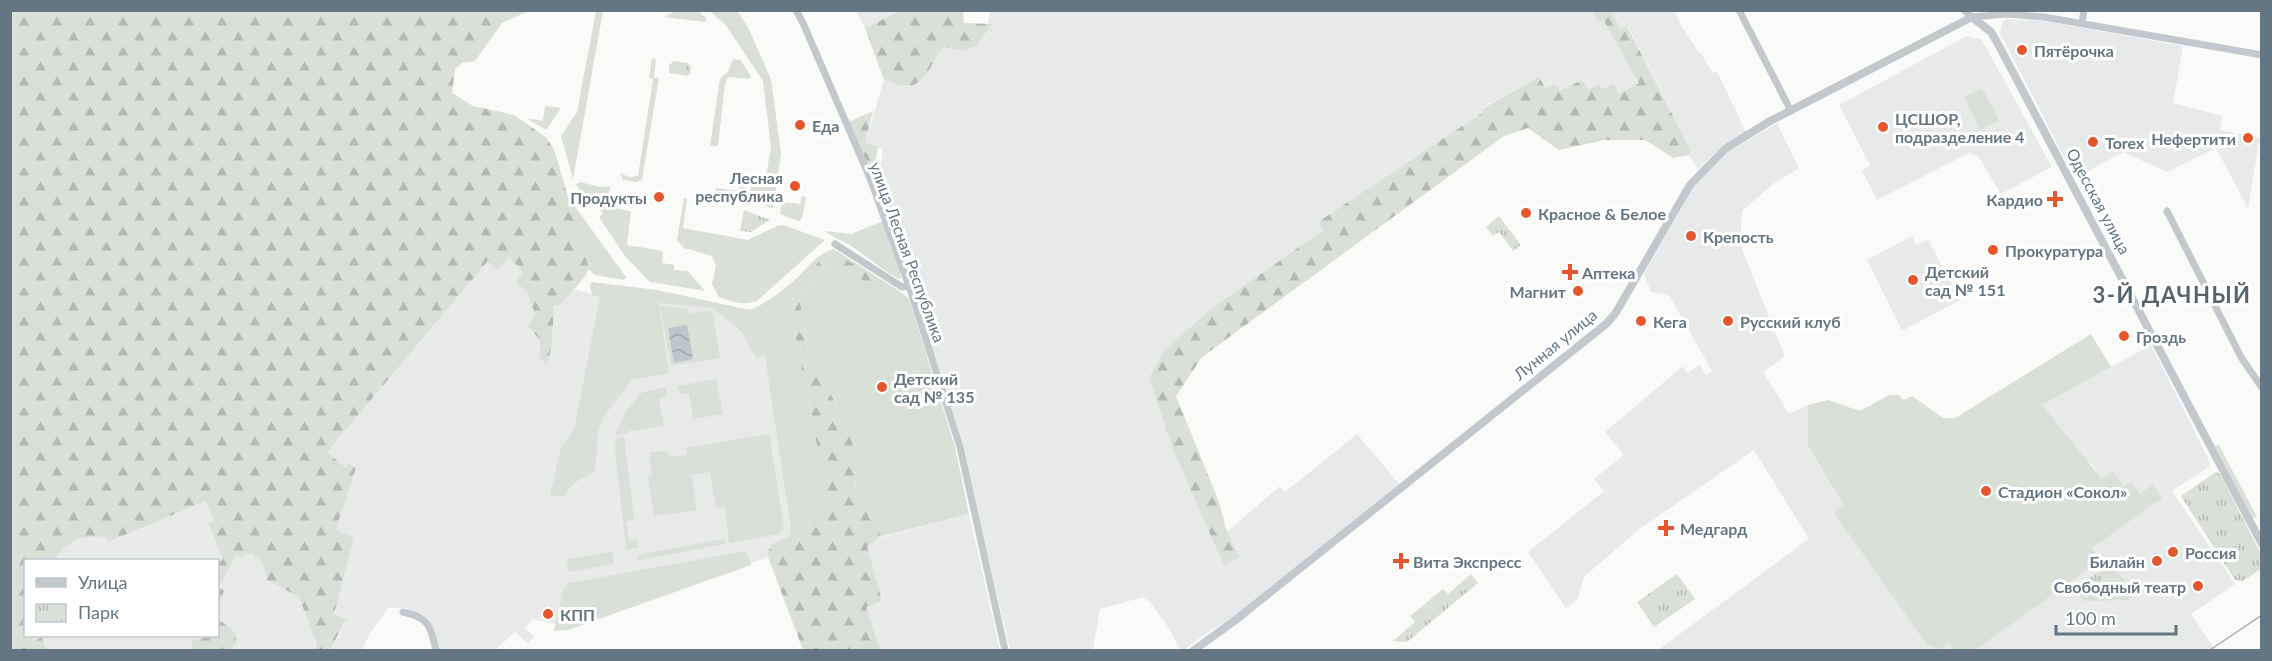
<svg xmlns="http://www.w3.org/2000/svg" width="2272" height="661" font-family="Lato,sans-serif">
  <defs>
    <pattern id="forest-firs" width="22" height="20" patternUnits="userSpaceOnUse" patternTransform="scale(1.5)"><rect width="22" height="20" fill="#dadfd7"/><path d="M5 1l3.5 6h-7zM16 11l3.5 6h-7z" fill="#b4b9b4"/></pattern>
    <pattern id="park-tufts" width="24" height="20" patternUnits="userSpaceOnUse" patternTransform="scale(1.5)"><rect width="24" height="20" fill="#dadfd7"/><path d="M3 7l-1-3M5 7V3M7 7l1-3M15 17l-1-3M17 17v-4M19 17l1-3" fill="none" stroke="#b4b9b4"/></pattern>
    <pattern id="water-waves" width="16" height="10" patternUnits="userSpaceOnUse" patternTransform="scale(1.5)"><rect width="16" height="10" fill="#bbc7cb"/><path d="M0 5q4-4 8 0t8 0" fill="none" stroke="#9ca6aa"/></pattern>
  </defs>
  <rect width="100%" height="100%" fill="#fafaf8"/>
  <path fill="#e8e9e9" d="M856,11H901L865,28Z
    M990,11H1592L1598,22L1603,19L1640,82L1618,95L1602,89L1560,92L1546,89L1539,77L1482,108L1483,112L1318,222L1323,230L1211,309L1149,378L1174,452L1224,566L1240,557L1227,532L1280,486L1285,492L1357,434L1399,484L1225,623L1208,632L1184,650H1181L1165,622L1150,602L1143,597L1100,609L1093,650H1010L977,511L964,446L878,184L883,149L865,143L884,80L910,87L920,82L936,55L944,47L963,51L991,24L988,23Z
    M1611,11H1675L1679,22L1699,53H1701L1713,73L1717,72L1746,132L1722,146L1698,169L1689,155L1690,149L1628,26L1620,29Z
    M2007,19L2044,21L2183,46L2173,103L2222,116L2220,130L2260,138L2248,208L2216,148L2167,172L2123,152L2075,178L2000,33L2002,22Z
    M1967,36L1982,40L2052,167L2001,194L1978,156L1969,153L1877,200L1862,171L1870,165L1839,105Z
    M1777,123L1799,168L1773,184L1742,211L1740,244L1785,357L1763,372L1789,414L1808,405V448L1844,505L1834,513L1926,644L1949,643L1954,650H1658L1809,539L1754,450L1638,530L1584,577L1578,599L1566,608L1528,552L1604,491L1594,479L1624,455L1605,432L1683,366L1687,373L1700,365L1706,375L1712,371L1670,297L1664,294L1651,292L1644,274L1693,188L1727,153Z
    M1912,236L1916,245L1928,240L1960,300L1902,331L1867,260Z
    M509,257L524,272L527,292L535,314L528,326L540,340L539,358L547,365L552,345L554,305H561L573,289L600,296L713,307L762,348L767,354L809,533L768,557L571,627L532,619L525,628L534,637L528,644L515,632L495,650H438L422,616L407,608H388L369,635L362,650H330L347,619L334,614L354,538L335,529L356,468L346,469L327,452L488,261Z
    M2151,345L2210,462L2209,467L2172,491L2235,584L2191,614L2215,650H1956L2101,561L2092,548L2122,525L2140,495L2102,479L2092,464L2089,465L2042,405Z
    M206,501L214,521L208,524L223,560L218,562V560H54L71,542L85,536L105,537L108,542Z
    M969,514L1000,650H824L832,551Z
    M251,554L263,563L267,580L299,597L317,645L315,650H228L235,645L230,627L218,620V611L224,591L219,588L236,555Z
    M32,636H210L211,638L192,640L193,650H46L42,637L34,641Z"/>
  <path fill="#dadfd7" d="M697,10L706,18L705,22L664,17L676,11Z
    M596,11H603L573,179L561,136L577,112Z
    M709,11H737L748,27L771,79L781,154L773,209L749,198L751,187L757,180L765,181L771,148L763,81L725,24Z
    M652,58L656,59L654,78H659L642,179L637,182L623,180L620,173L629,177L638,176L653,79L649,78Z
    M733,59L741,60L751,77L748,79L728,77L725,84L718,146H710L720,78L728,72Z
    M1982,88L1999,120L1980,130L1964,97Z
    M545,106L561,108L546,130L526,118L543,121Z
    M580,182L600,187L610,186L607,201L618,202L617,209L631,211L627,245L663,251L662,263L674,265V270L688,271L705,291L650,282L625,256L599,217L603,214L592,199L588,202L576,184Z
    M740,183H746L744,202L714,196L716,188L738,191Z
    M566,194L626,277L624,280L595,275L589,269Z
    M802,196L806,197L802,218L799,221L780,214L782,202L800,204Z
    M684,198L687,199L683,228L748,240L777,226L783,225L825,240L757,301C743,306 732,302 719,297L712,284L716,266L712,256L684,248L677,240Z
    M883,221L900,268L901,278L899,279C880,269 864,253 846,243C838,239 832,236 824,231L851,234Z
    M834,249L905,295L909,299L955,447L969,514L880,537L875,503L856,492L852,433L808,353L805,325L799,299L828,264L870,283L831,254L793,296L796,345L810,401L826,505L803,531L789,538L791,529L765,356L756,358L742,332L713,308L659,303L669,373L632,380L604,416L598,433L595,472C581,478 571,483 564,497L550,495L561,447L574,430L600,297L592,295L590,285L592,282L657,290L750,310C767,303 783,290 797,278C808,267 819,252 834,249Z
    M660,306L687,308L689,313L712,311L720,358L671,366Z
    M2091,334L2111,367L2042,405L2102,479L2113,471L2124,487L2131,482L2140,494L2153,485L2162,498L2092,548L2101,560L1975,650H1954L1949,643L1941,649L1926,644L1834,513L1844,505L1808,447V405L1828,400L1860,411L1889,395H1899L1903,400L1912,396L1943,418H1955Z
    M716,379L723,414L693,419L689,393L680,394L678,386Z
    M665,387L667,396L659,398L664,426L629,431L626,434L615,435L625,413L641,393Z
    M769,434L784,528L779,534L729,543L725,507L716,508L710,472L691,475L697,510L654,516L648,477L652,475L649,452L668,451L669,457L687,455L686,448Z
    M624,437L634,519L626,522L629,539L638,541L639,548L626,550L615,448L616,439Z
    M2219,445L2257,517L2253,518L2215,446Z
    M724,539L725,544L635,561L642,554Z
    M746,551L751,565L568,630L554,631L563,591L569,583Z
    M612,552L614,564L568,572L567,559Z"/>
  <path fill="url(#forest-firs)" d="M10,11H529L502,23L475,61L462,63L455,69L452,93L473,106L514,115L547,138L555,152L589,269C581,284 571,291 561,305H554L552,345L547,365L539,358L540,340L528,326L535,314L527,292L516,282L523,272L509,257L497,270L488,261L327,452L346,468L349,464L356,468L336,529L354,538L334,614L348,620L344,623L330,650H315L317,645L299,597L267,580L263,563L251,554L245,555L242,558L236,556L219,587L224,591L218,611V562L223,560L208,523L214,521L206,501L108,542L105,537C75,536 73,539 54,560H26V614L24,615L26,636H32L34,641L42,637L46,650H11Z
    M901,11H963L964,23L992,24L976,46L963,51L944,47C934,58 924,87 908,86C901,86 892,82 884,80L865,28Z
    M1592,11H1611L1620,28L1627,26L1690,149L1689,155L1673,158L1645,140H1604L1559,150L1528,128L1504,136L1202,357L1176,396L1219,502L1227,532L1240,557L1224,566L1174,452L1149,378L1164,351L1211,309L1323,230L1318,222L1483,112L1482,109L1539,77L1546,89L1555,84L1560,91L1582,80L1588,90L1599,85L1602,89L1615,84L1618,95L1639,83L1603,19L1598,22Z
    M873,111L865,143L878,147L874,169H870L848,122Z
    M831,254L843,258L877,278L871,284L828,264L799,299L805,325L808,353L852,433L856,492L875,502L880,537L867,546L882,601L866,607L880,650H803L767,554L772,544L803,531L826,505L810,401L796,345L793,295L819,261Z
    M218,620C228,626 239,630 235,645L228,650H193L191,640L218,636Z"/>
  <path fill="url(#park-tufts)" d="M674,61L688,63L691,67L690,74L687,76L669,73V65Z
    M744,210L770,220L751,232L740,231Z
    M1499,216L1521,245L1513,251L1499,232L1493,236L1486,227Z
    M2216,472L2220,474L2261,554V569L2243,581L2235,580L2181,496Z
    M2112,564L2132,591V596L2128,600L2084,601L2074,588Z
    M1471,574L1478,583L1407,642L1393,641L1415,622L1410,616L1443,589L1448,594Z
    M1677,574L1695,599L1654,627L1637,602Z"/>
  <path fill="url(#water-waves)" d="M687,325L693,359L674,363L668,328Z"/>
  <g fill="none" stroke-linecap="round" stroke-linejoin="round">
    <path stroke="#c3c8cc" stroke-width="7" d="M796,10L803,23L870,178L909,286L960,447L1005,650
      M1739,10L1791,111
      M1964,10L1972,17L2007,14L2044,17L2262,55
      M2082,23L2084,10
      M2167,211L2241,357L2262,388
      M835,244L902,287L909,286
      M403,612C429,618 430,625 436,650"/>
    <path stroke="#c3c8cc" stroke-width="8" d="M1194,650L1233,622L1606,324L1615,314L1690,185L1725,149L1770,121L1972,17L1991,32L1998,44L2262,544"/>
    <path stroke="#a2aab0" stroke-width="1.5" d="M2210,650L2262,615"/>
  </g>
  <g fill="#e4572e" stroke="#fff" stroke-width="2">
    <circle cx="2022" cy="50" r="6"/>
    <circle cx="800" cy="125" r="6"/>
    <circle cx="1883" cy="127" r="6"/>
    <circle cx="2248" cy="138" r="6"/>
    <circle cx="2093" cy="142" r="6"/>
    <circle cx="795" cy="186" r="6"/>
    <circle cx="659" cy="197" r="6"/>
    <path d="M2052 190h6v6h6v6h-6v6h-6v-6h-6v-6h6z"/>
    <circle cx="1526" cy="213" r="6"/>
    <circle cx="1691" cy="236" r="6"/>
    <circle cx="1993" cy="250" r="6"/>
    <path d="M1567 263h6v6h6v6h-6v6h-6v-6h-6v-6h6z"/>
    <circle cx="1913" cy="280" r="6"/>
    <circle cx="1578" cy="291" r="6"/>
    <circle cx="1641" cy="321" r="6"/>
    <circle cx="1728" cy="321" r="6"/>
    <circle cx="2124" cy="336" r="6"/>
    <circle cx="882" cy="387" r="6"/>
    <circle cx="1986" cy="491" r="6"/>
    <path d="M1663 519h6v6h6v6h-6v6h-6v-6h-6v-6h6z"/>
    <circle cx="2173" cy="552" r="6"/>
    <path d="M1398 552h6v6h6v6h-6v6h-6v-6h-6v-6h6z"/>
    <circle cx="2157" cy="561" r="6"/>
    <circle cx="2198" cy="586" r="6"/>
    <circle cx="548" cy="614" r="6"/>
  </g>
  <g text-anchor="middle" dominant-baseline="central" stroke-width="6" stroke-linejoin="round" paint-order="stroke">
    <g font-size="16" font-weight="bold" fill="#657683" stroke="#fff" text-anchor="start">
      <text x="2034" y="50">Пятёрочка</text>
      <text x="1895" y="118">ЦСШОР,<tspan x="1895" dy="18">подразделение 4</tspan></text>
      <text x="812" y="125">Еда</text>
      <text x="2236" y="138" text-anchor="end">Нефертити</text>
      <text x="2105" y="142">Torex</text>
      <text x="783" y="177" text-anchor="end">Лесная<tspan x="783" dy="18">республика</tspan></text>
      <text x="647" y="197" text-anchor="end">Продукты</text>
      <text x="2043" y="199" text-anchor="end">Кардио</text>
      <text x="1538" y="213">Красное &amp; Белое</text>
      <text x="1703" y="236">Крепость</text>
      <text x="2005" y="250">Прокуратура</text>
      <text x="1925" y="271">Детский<tspan x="1925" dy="18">сад № 151</tspan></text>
      <text x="1582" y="272">Аптека</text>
      <text x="1566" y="291" text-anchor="end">Магнит</text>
      <text x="1653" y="321">Кега</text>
      <text x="1740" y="321">Русский клуб</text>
      <text x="2136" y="336">Гроздь</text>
      <text x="894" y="378">Детский<tspan x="894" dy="18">сад № 135</tspan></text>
      <text x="1998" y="491">Стадион «Сокол»</text>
      <text x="1680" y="528">Медгард</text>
      <text x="2185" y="552">Россия</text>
      <text x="1413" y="561">Вита Экспресс</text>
      <text x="2145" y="561" text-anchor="end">Билайн</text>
      <text x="2186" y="586" text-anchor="end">Свободный театр</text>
      <text x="560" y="614">КПП</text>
    </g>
    <g font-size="16" fill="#657683" stroke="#fff">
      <text transform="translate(2099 201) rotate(62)">Одесская улица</text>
      <text transform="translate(908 252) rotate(70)">улица Лесная Республика</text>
      <text transform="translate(1555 344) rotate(-39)">Лунная улица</text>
    </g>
    <g font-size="22" font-weight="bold" letter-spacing="1.5" fill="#57646e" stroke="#fff">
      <text x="2172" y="294">3-Й ДАЧНЫЙ</text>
    </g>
  </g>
  <rect width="2272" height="661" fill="none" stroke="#657683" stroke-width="24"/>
  <rect x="24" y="559" width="195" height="78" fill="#ffffff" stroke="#c1c8cd" stroke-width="1.5"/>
  <rect x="36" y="578" width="30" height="9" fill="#c3c8cc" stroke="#c1c8cd" stroke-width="1.5"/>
  <text x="78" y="589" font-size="18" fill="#657683">Улица</text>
  <rect x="36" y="604" width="30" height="18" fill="url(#park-tufts)" stroke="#c1c8cd" stroke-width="1.5"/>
  <text x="78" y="619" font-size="18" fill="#657683">Парк</text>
  <path d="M2056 625v9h120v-9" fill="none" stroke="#657683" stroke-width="3"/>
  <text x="2065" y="625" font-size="18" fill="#657683" stroke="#ffffff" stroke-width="4.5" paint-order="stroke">100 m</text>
</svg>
